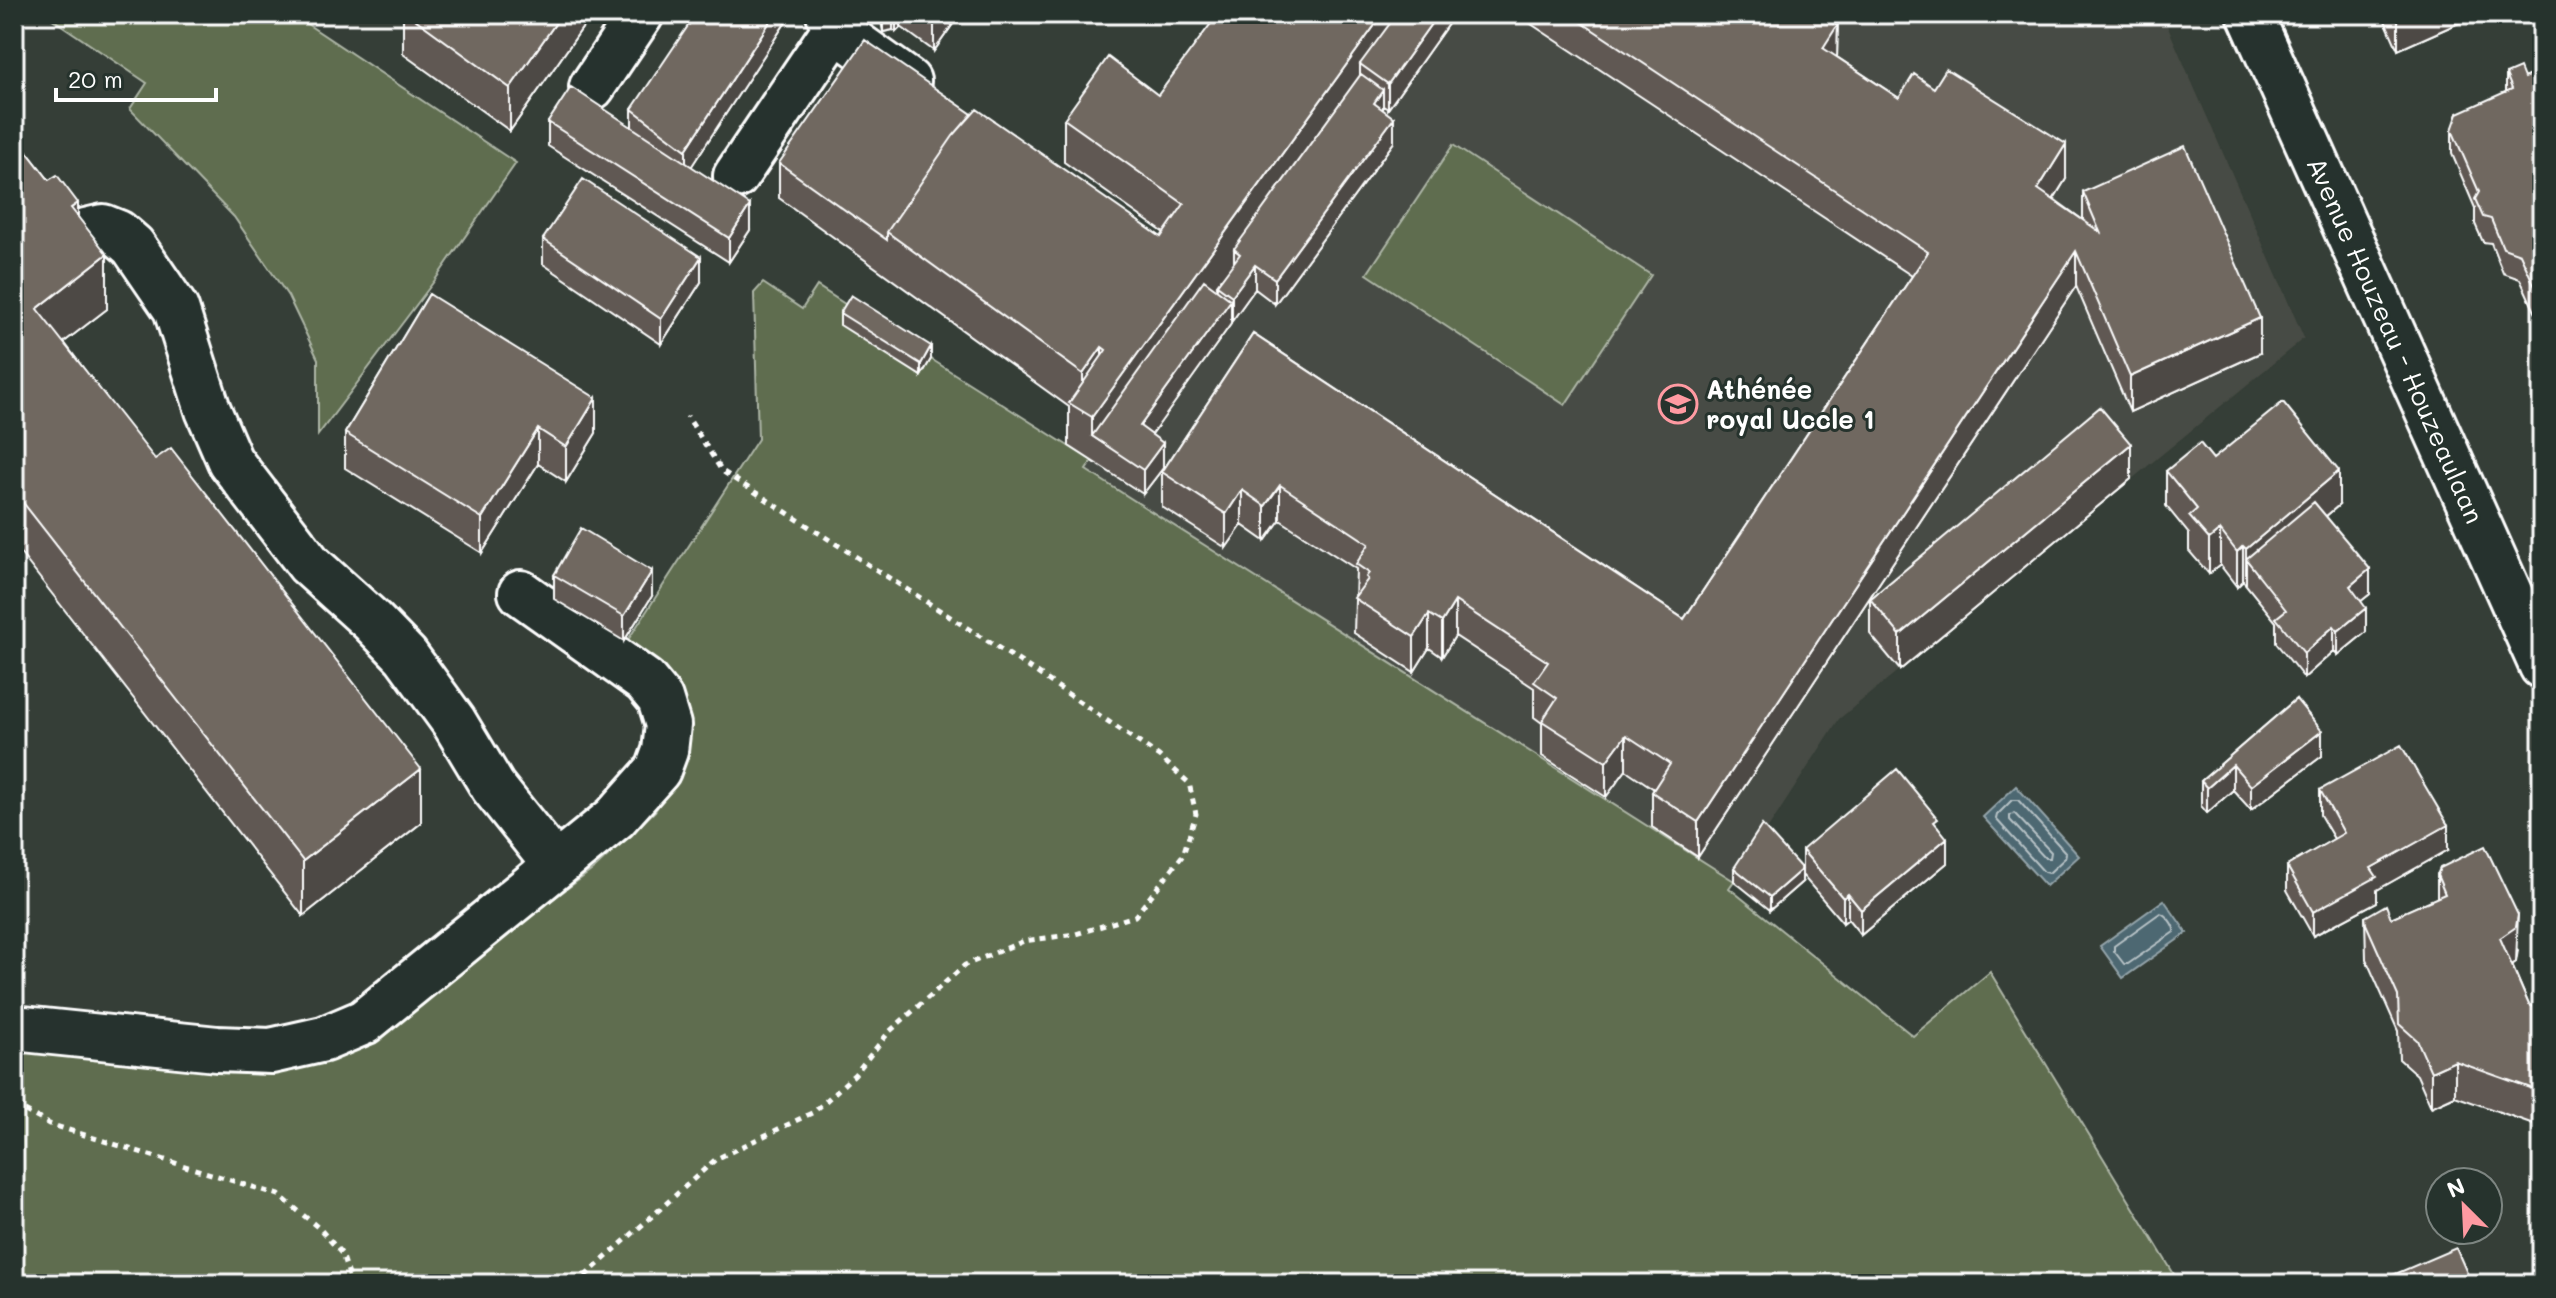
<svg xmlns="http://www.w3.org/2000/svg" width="2556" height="1298" font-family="Mali,sans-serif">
  <rect width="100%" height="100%" fill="#353e37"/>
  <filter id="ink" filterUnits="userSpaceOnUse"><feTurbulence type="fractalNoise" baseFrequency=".0125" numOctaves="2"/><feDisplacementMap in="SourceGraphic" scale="16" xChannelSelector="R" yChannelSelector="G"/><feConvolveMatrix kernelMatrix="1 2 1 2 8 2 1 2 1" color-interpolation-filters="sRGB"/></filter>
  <g filter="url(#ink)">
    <path fill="#474b44" d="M1415,14H2162L2304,338L1839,719L1734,881L1085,469Z"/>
    <path fill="#5e6d4f" stroke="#aeb6a7" stroke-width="2" d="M45,14H292L516,163L435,280L318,435V359L288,296L234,217L130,109L147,83Z
      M1453,145L1651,275L1565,405L1367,274Z
      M763,283L802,309L817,286L851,308L920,376L931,359L1092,461L1086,470L1734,881L1729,888L1913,1036L1990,972L2180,1284H14V1047L375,1031L595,868L655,811L677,776L624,646L758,439L754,293Z"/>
    <path fill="#4d6872" stroke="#94a4aa" stroke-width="2" d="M2016,786L2079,856L2046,886L1983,817Z
      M2164,900L2187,933L2123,978L2100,946Z"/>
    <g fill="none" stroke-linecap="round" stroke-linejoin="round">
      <path stroke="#b8c3c7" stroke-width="2" d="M2012,800H2018L2066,853L2065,858L2049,873L2044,872L1996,819L1997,815Z
        M2014,813L2051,852L2050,858H2045L2010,820V816Z
        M2160,913C2166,914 2175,926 2174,932L2128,964H2124L2114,951V946Z"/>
      <defs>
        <path id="minor" d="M2250,14L2542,666
          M835,29L908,81
          M592,87L641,14
          M736,176L835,29L829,14
          M75,240L86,231L103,227L118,233L133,246L176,309L208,410L230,461L309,564L372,621L406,656L454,722L493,787L556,866
          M14,1028L217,1049L271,1051L324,1039L364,1022L615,818L658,770L665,751L668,725L660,699L645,681L521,593"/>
      </defs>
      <use href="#minor" stroke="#fff" stroke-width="50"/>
      <path stroke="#fff" stroke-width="5" stroke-dasharray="6 6" stroke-linecap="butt" d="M14,1105L49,1124L279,1195L320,1229L342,1254L352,1284
        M576,1284L716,1159L814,1112L855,1074L889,1032L965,965L1024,941L1076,934L1135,916L1183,855L1196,814L1189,783L1159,756L1033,670L722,471L687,416"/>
      <use href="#minor" stroke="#26332d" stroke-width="44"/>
    </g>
    <path fill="#605953" stroke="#fff" stroke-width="2" d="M403,14H592L510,131L403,54Z
      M791,14L691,167L750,230L729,262L548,146V122L632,127V109Z
      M871,14H960L934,51L901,27L896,32L893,30L883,32L881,21Z
      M1453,14V17L1388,109L1383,106V110L1394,142L1275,304L1255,289L1232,321L1231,320V324L1151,435L1163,468L1143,494L1069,446V407L779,198V163L972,114L1161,237L1164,233L1064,162V119L1158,95Z
      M1516,14H1838L1837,57L1899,98L2066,179L2054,199L2083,220V192L2260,353L2130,412L2076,286L1698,857L1652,827V792L1654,789L1626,770L1606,797L1542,756V723L1534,717V688L1455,636L1442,657L1429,648L1414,672L1354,633L1356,569L1280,520L1265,541L1242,525L1226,548L1162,507V472L1253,334L1684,619L1912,276Z
      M2382,14H2479L2398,50Z
      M2542,70L2537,316L2520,279L2503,273L2491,243L2483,242L2475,224V208L2452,154V130L2506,92V74L2524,78Z
      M14,135L78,217L107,309L64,342L421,823L303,916L14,545Z
      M543,239L701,282L661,344L543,264Z
      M429,294L596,433L566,482L538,464L482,553L345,468V433Z
      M840,313L931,359L921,376L840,325Z
      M2213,459L2339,505L2326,516L2370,594L2361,601L2366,632L2338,655L2334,651L2304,678L2276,643V622L2243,581L2237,587L2220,565L2209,574L2189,551V534L2166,506V471Z
      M2131,479L1900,670L1870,634V599Z
      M554,575L652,596L624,641L554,599Z
      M2296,699L2322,756L2251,810L2233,790L2207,813L2201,806V781Z
      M2320,790L2448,850L2377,890V902L2313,936L2287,890V866L2334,839L2320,815Z
      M1938,827L1947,863L1861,935L1848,919L1843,923L1802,875V850Z
      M1734,868L1802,882L1770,910L1734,881Z
      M2437,875L2518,950L2516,962L2512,965L2529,1005L2542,1010V1127L2455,1096L2431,1107L2417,1075L2399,1059L2398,1031L2366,959L2365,917L2391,918L2437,898Z"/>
    <path fill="#4e4944" stroke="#fff" stroke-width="2" d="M562,14H592L510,131V88Z
      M775,14H791L686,175V150Z
      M883,14H893V30L883,32Z
      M896,14H901V27L896,32Z
      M935,14H960L934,51V16Z
      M1383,14H1415L1360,64V89L1240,254L1234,249V264L1217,285V288L1104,444L1092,436V417Z
      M1438,14H1453V17L1388,109V84Z
      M1827,14H1838L1837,61L1823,83L1824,18Z
      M2401,14H2479L2398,50V15Z
      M1383,90V115L1374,103Z
      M1394,118V142L1275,304V279Z
      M2066,144V179L2038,224V189Z
      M78,203V257L71,208Z
      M750,205V230L729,262V238Z
      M2076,251V286L1698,857V822Z
      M107,254V309L37,363V309Z
      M701,257V282L661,344V319Z
      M1255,265V289L1232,321V296Z
      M2542,289V313L2537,316V291Z
      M1231,300V324L1140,451V426Z
      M2260,318V353L2130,412V377Z
      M931,346V359L921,376V364Z
      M1102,347V390L1083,412V374Z
      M596,398V433L566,482V447Z
      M538,429V464L482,553V518Z
      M1163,443V468L1143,494V470Z
      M2131,444V479L1900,670V635Z
      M2339,471V505L2258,574L2246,559V584V549Z
      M1280,485V520L1265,541V506Z
      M1242,490V525L1226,548V514Z
      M2220,530V565L2209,574V539Z
      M2243,546V581L2237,587V552Z
      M2370,569V594L2350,610V586Z
      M652,571V596L624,641V616Z
      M1455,601V636L1442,657V622Z
      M2366,608V632L2338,655V631Z
      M1429,614V648L1414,672V637Z
      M2334,626V651L2304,678V653Z
      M2322,731V756L2251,810V786Z
      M1626,735V770L1606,797V762Z
      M2233,765V790L2207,813V788Z
      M421,769V823L303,916V861Z
      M2448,825V850L2377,890V902L2313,936V912L2371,868Z
      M1947,838V863L1861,935V910Z
      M1802,869V882L1770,910V897Z
      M1848,894V919L1843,923V898Z
      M2518,915L2516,962L2500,972V938Z
      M2455,1061V1096L2431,1107V1072Z"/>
    <path fill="#706861" stroke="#fff" stroke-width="2" d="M408,14H562L510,88Z
      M696,14H775L686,150L632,109Z
      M1218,14H1383L1092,417L1069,403L1106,350L1102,347L1083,374L887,232L953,136L977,109L1161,237L1184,204L1064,119L1108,57L1158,95Z
      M1397,14H1438L1388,84L1360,64Z
      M1569,14H1827L1824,18L1837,26L1823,48L1899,98L1914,74L1934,88L1946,69L2066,144L2038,189L2100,232L2083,192L2185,146L2260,318L2130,377L2076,251L1698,822L1652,792L1670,764L1626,735L1606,762L1542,721L1557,698L1534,682L1548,662L1455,601L1442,622L1429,614L1414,637L1354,598L1368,579L1366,577L1369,573L1356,564L1369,544L1280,485L1265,506L1242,490L1226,514L1162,472L1253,334L1684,619L1928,252Z
      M865,40L972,114L953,136L887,232V240L779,163Z
      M2520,68L2524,78L2542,70V289L2537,291L2520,254L2503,248L2491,219L2483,217L2475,199L2479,192L2452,130L2458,113L2512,89L2506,74Z
      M1361,74L1383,90L1374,103L1394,118L1275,279L1255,265L1232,296L1217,285L1240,254L1234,249Z
      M571,87L750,205L729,238L548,122Z
      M14,135L49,180L57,175L78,203L71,208L107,254L37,309L155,459L171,448L421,769L303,861L14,491Z
      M583,179L701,257L661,319L543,239Z
      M1204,280L1231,300L1140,426L1163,443L1143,470L1092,436Z
      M429,294L596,398L566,447L538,429L482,518L345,433Z
      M851,295L931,346L921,364L840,313Z
      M2283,402L2339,471L2246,549L2243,546L2237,552L2220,530L2209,539L2189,516L2197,509L2166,471L2200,443L2213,459Z
      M2100,407L2131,444L1900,635L1870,599Z
      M2314,502L2370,569L2350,586L2366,608L2338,631L2334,626L2304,653L2276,618L2286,610L2246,559Z
      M581,528L652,571L624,616L554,575Z
      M2296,699L2322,731L2251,786L2233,765L2207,788L2201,781Z
      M2401,745L2448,825L2371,868L2377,877L2313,912L2287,866L2344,833L2320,790Z
      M1897,769L1938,819L1934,822L1947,838L1861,910L1848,894L1843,898L1802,850Z
      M1762,825L1802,869L1770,897L1734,868Z
      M2485,846L2518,915L2516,927L2500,938L2529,1005L2542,1010V1092L2455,1061L2431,1072L2417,1040L2399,1024L2398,996L2366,924L2365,917L2386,905L2391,918L2445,894L2437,875L2440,868Z
      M2456,1248L2472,1284H2372Z"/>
  </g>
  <defs>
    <symbol id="school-ring" viewBox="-11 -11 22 22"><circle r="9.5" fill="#26332d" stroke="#ff9aa2" stroke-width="1.5"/><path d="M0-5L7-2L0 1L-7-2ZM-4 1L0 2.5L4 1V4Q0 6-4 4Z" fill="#ff9aa2"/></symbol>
  </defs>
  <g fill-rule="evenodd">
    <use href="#school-ring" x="1656" y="382" width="44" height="44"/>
  </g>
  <g text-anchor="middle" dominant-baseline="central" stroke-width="6" stroke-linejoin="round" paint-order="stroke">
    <g font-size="26" fill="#fff" stroke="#26332d">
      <text transform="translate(2396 340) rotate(66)">Avenue Houzeau - Houzeaulaan</text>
    </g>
    <g font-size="26" font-weight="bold" fill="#fff" stroke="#26332d" text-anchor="start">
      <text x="1706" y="389">Athénée<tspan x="1706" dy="30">royal Uccle 1</tspan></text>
    </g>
  </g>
  <rect width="2556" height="1298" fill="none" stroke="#26332d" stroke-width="48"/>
  <rect x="24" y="24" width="2508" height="1250" fill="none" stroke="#fff" stroke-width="3" filter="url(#ink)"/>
  <g transform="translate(2464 1206) rotate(336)"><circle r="38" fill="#26332d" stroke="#7d8581" stroke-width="2"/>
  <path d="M0-6L14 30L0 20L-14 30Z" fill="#ff9aa2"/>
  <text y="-12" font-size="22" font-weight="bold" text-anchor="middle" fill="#ffffff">N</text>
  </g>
  <path d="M56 88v12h160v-12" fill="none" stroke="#ffffff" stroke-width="4"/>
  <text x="68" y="88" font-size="24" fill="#ffffff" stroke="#26332d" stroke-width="6" paint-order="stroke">20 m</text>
</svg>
